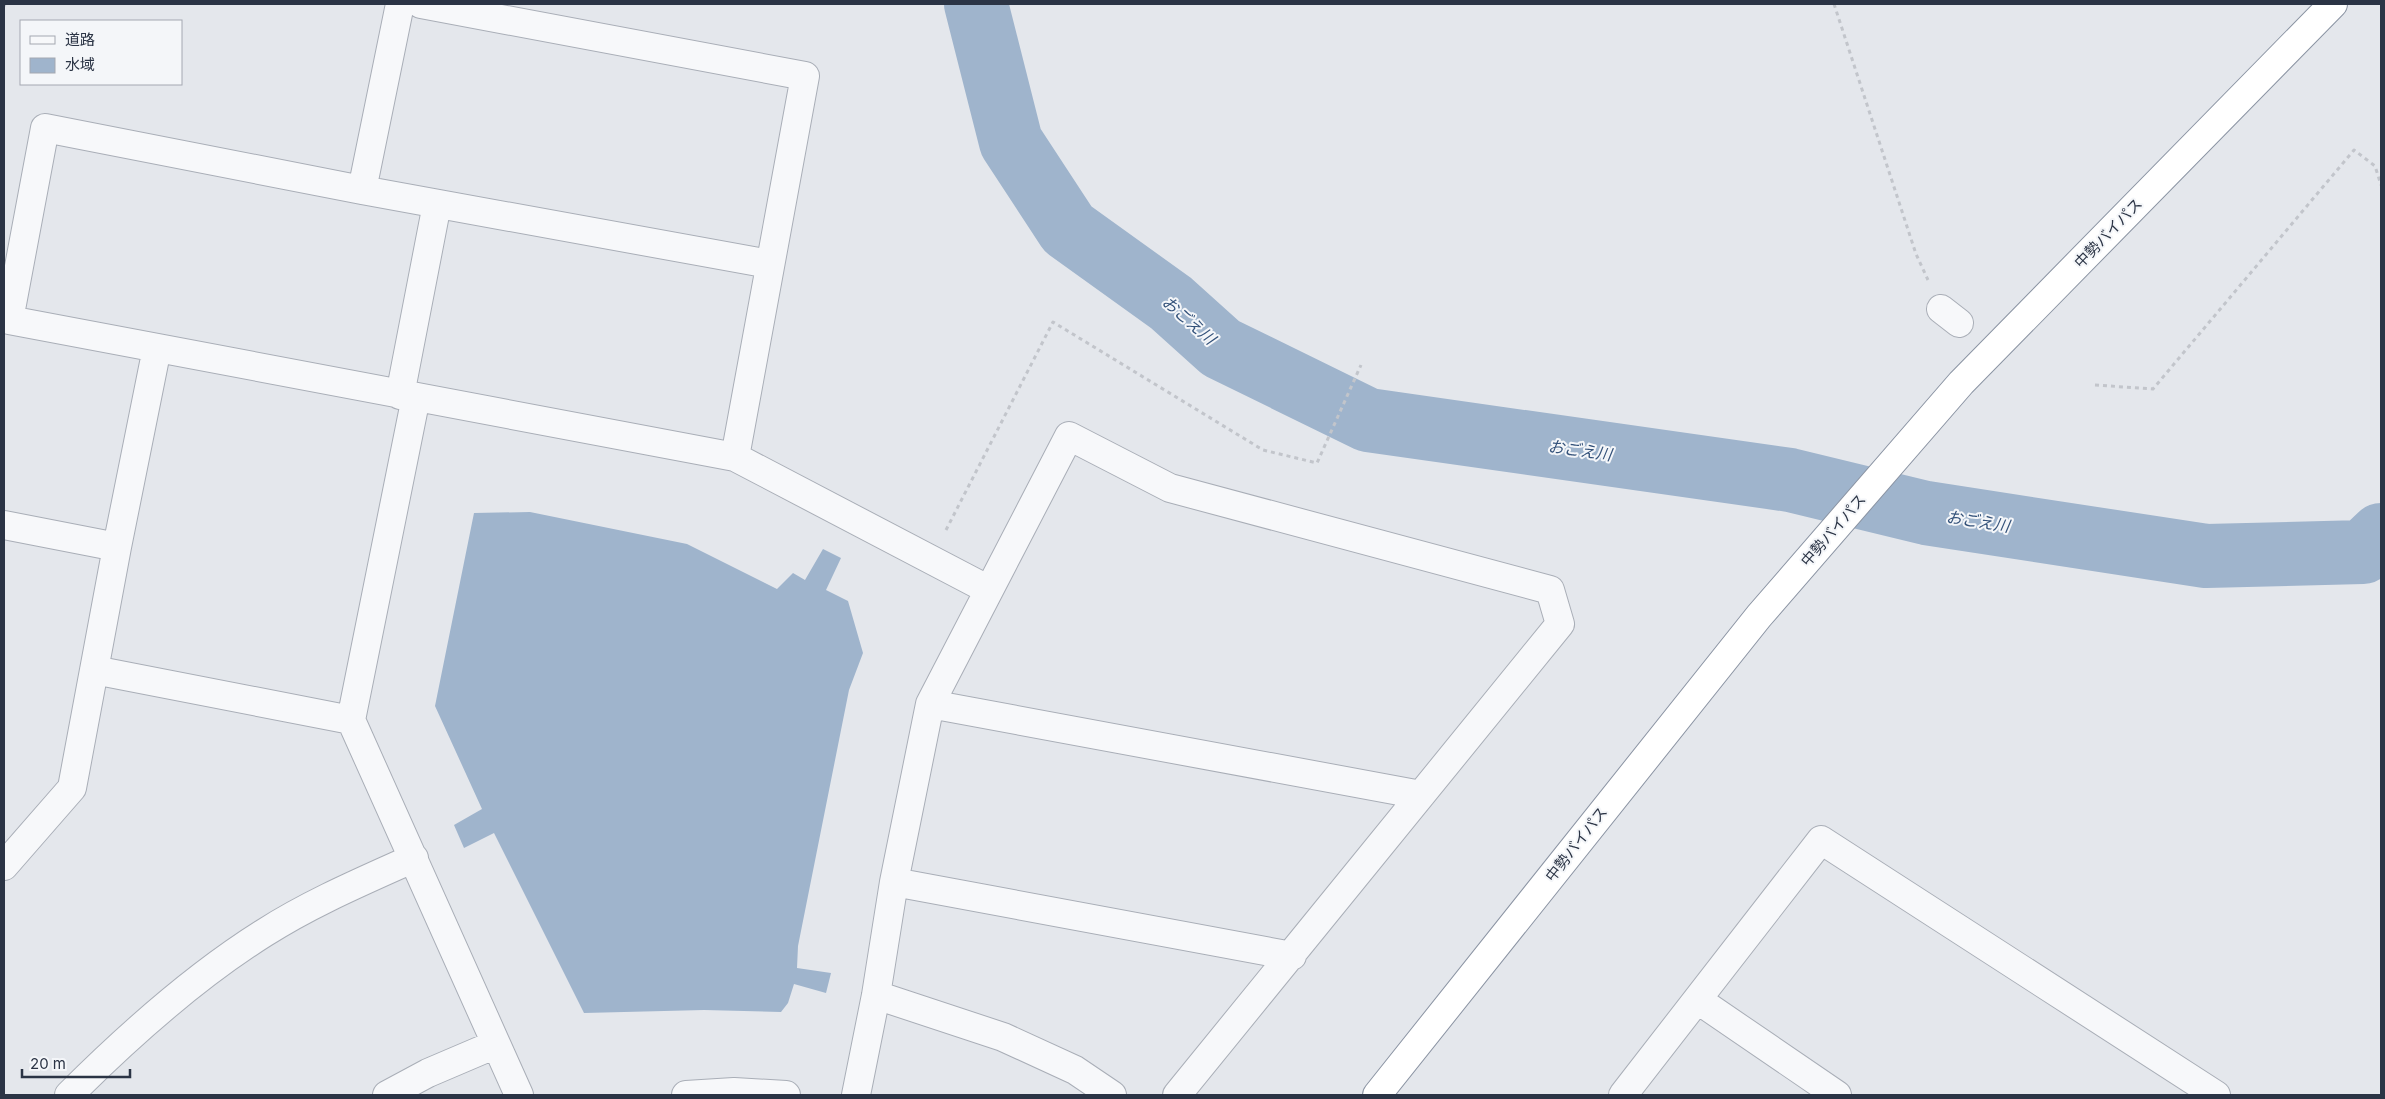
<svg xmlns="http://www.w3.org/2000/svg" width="2385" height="1099" font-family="Inter,'Noto Sans JP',sans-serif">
  <rect width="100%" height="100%" fill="#e4e7ec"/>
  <path fill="#9fb4cc" d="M530,512L687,544L777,589L793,573L805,580L823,549L841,558L826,590L848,601L863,653L849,690L798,946L797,968L831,973L826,993L794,984L788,1003L781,1012L704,1010L584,1013L494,833L464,848L454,825L482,809L435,706L474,513Z"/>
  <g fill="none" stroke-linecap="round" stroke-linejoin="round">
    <path stroke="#9fb4cc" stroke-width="64" d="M976,4L1011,142L1068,229L1171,303L1221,348L1368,420L1790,480L1926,513L2206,556L2363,552L2381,535"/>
    <defs>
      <path id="minor" d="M421,4L805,76L735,457
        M362,190L400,4
        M769,264L362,190L45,128L9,320L735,457L989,590
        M1941,309L1959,323
        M400,395L437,204
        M416,397L351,720L519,1095
        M4,525L117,547L72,788L4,866
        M117,547L157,348
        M94,670L351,720
        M930,704L1421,795
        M894,882L1292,956
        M876,995L1003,1037L1075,1070L1112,1095
        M1698,1000L1837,1095
        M69,1095C127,1037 194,977 264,933C311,903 363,881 414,858
        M387,1095L428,1073L496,1044
        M686,1095L734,1092L786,1095
        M856,1095L876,995L894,882L930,704L1069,436L1170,488L1550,590L1560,624L1177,1095
        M1623,1095L1821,840L2216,1095"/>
      <path id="highway" d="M1377,1095L1759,616L1961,383L2333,4"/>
    </defs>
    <use href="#minor" stroke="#a9aeb7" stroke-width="30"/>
    <use href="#highway" stroke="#8b94a3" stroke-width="30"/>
    <path stroke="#c2c5cb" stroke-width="3" stroke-dasharray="4 4" stroke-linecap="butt" d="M1834,4L1916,254L1928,280
      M4,6L5,4
      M2095,385L2153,389L2354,150L2375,166L2381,185
      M946,530L1053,322L1263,450L1317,463L1361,365"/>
    <use href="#minor" stroke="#f7f8fa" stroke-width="28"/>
    <use href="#highway" stroke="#fff" stroke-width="28"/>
  </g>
  <g text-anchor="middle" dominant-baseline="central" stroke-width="4" stroke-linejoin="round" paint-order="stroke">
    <g font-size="15" fill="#2b3445" stroke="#f4f6f9">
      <text transform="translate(2108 233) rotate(-46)">中勢バイパス</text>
      <text transform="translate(1833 530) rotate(-49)">中勢バイパス</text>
      <text transform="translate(1576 844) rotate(-52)">中勢バイパス</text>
    </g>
    <g font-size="16" font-style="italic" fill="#34527a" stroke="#f4f6f9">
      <text transform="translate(1189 320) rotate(41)">おごえ川</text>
      <text transform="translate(1580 450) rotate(8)">おごえ川</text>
      <text transform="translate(1978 521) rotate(9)">おごえ川</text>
    </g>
  </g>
  <rect width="2385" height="1099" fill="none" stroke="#2b3445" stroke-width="10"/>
  <rect x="20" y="20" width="162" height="65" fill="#f4f6f9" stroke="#a4a8b1"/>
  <rect x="30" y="36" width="25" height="8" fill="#f7f8fa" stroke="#a4a8b1"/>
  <text x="65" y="45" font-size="15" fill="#2b3445">道路</text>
  <rect x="30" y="58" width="25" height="15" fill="#9fb4cc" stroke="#a4a8b1"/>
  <text x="65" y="70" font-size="15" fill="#2b3445">水域</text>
  <path d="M22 1069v8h108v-8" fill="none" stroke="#2b3445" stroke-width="2.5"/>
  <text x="30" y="1069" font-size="15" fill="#2b3445" stroke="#f4f6f9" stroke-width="4" paint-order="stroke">20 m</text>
</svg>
